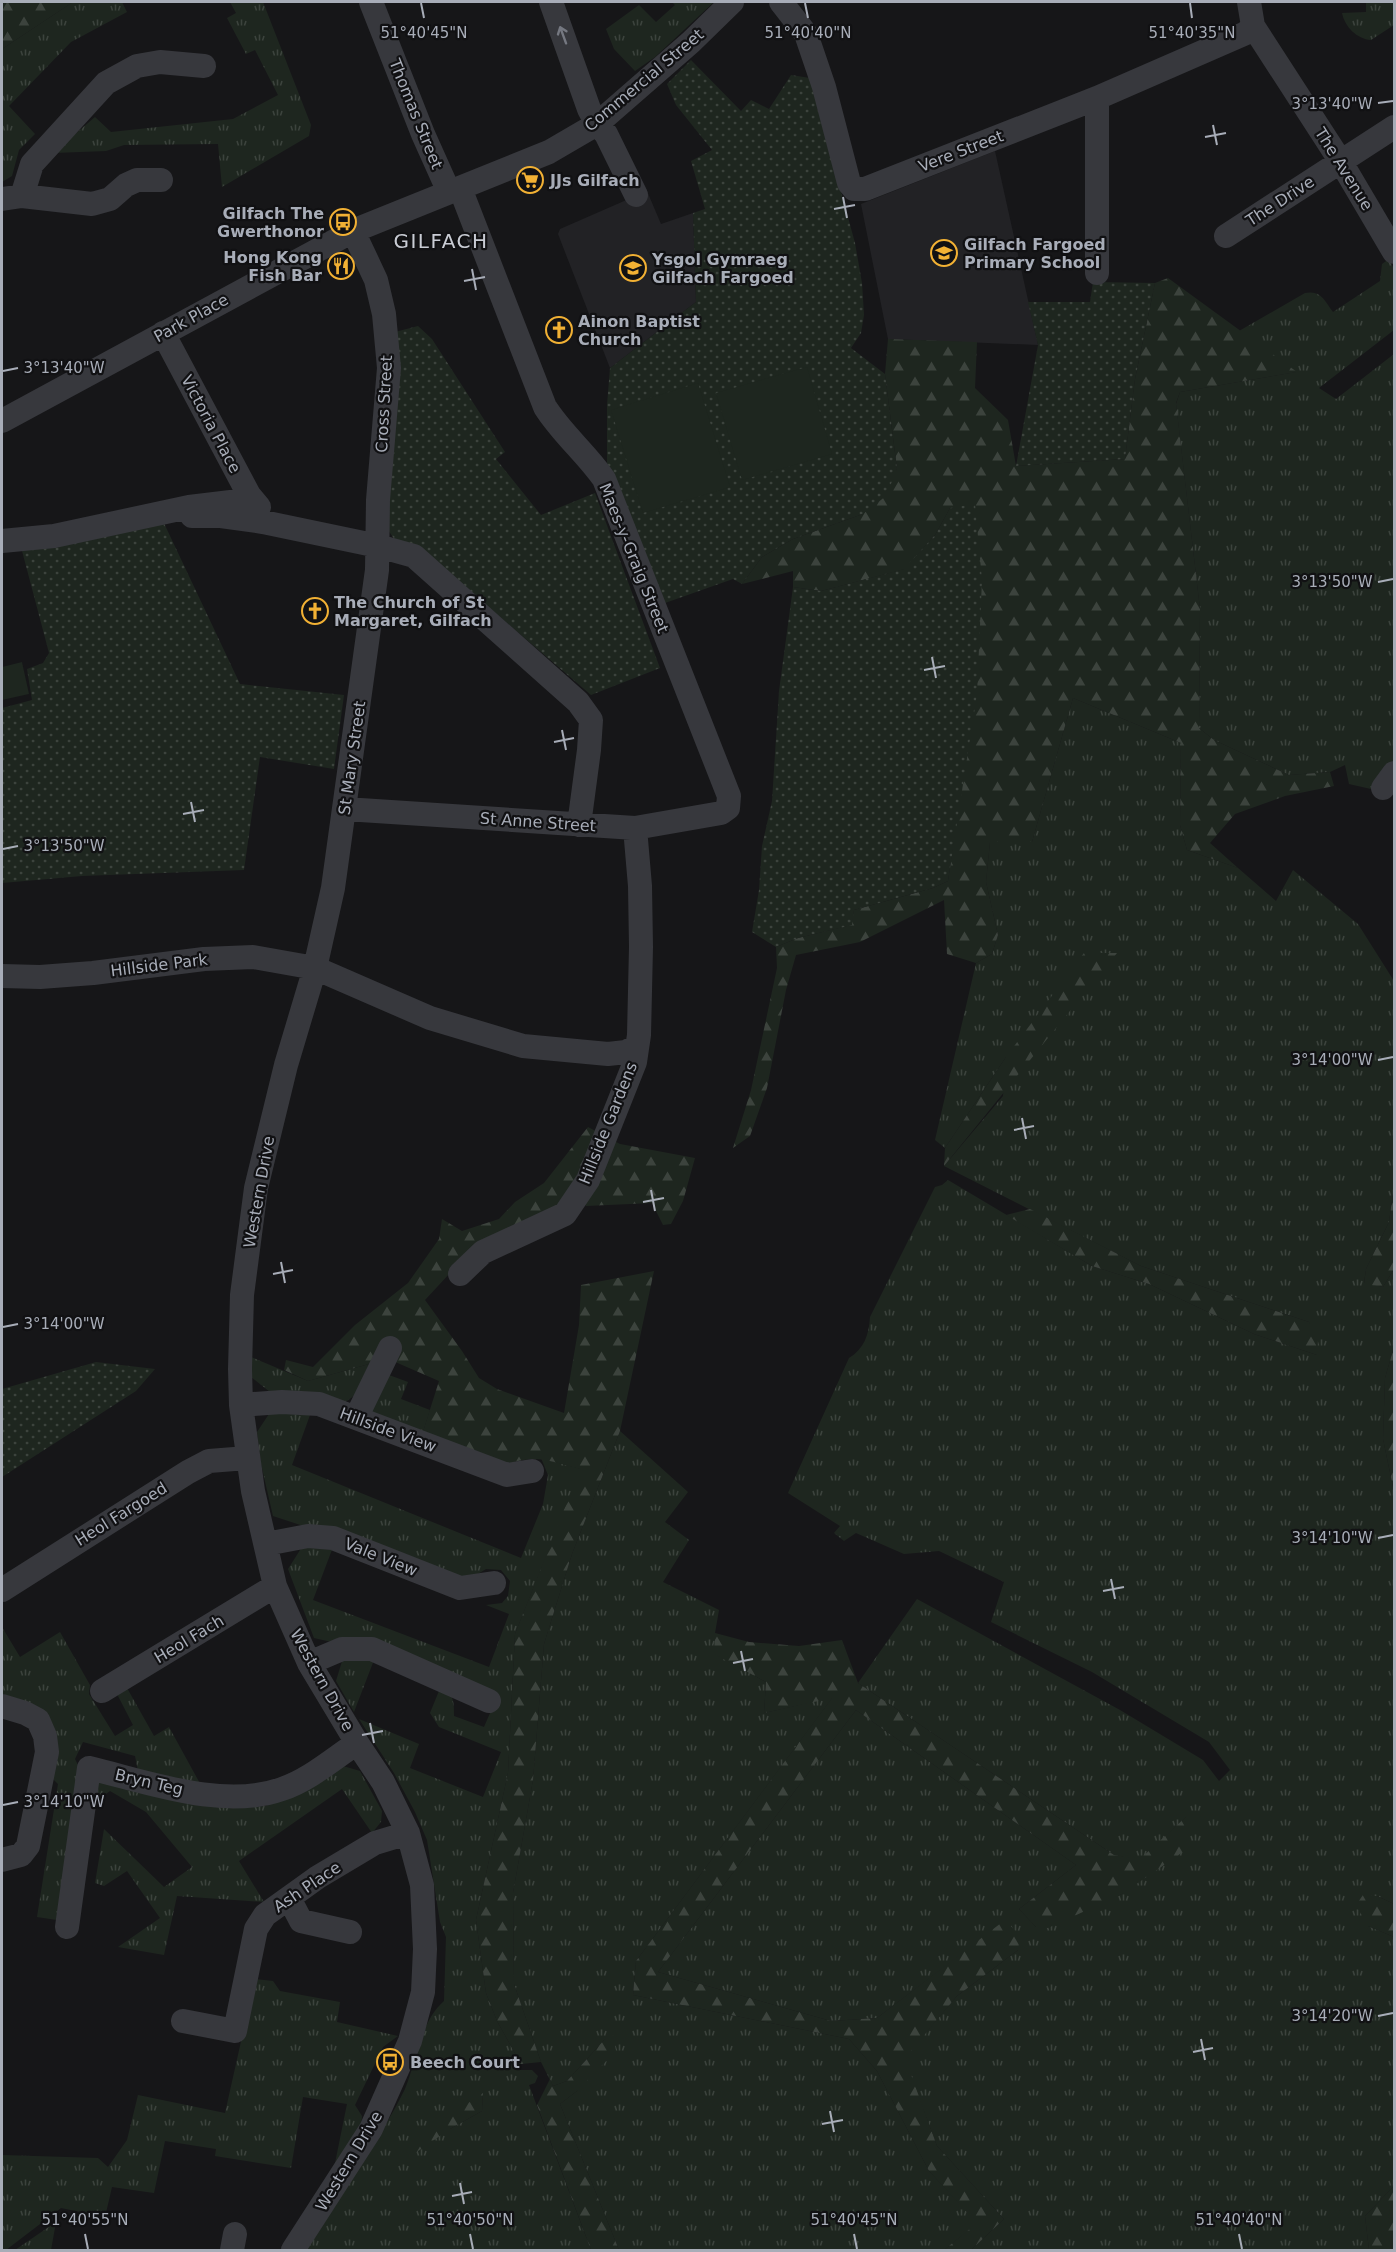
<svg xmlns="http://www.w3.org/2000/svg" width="1396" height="2252" font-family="'DejaVu Sans',sans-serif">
  <defs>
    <pattern id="grass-tufts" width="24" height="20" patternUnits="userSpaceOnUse" patternTransform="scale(1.5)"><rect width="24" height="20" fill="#1e261f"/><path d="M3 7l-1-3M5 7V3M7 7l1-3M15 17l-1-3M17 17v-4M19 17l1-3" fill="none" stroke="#3c433d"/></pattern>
    <pattern id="forest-firs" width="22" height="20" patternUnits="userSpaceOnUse" patternTransform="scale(1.5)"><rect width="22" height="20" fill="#1e261f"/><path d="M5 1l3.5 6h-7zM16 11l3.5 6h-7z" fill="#3c433d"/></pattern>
    <pattern id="park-dots" width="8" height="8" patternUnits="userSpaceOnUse" patternTransform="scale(1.5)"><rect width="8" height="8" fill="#1e261f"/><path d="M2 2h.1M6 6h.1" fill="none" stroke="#3c433d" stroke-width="1.8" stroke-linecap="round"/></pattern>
  </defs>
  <rect width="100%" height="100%" fill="#161618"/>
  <path fill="#222225" d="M995,151L1038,345L888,339L861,204Z
    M647,191L661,224L693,213L696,302L610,368L558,234L560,229Z"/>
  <path fill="url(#grass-tufts)" fill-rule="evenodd" d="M73,2H122L127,12L71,42L9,106L35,134L19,150L12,176L2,182V49Z
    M230,2H263L311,125L309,136L222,187L218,144L124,145L106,151L53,153L95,117L111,132L233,119L278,95L255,50L246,54L227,18L236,13Z
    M672,2H714L655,57L635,71L614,49L606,29L639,5L656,22L675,5Z
    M1366,2H1394V25L1371,40C1357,39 1345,27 1342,13L1366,12Z
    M1389,259L1394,269V330L1319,388L1336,399L1394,354V764L1371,789L1349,784L1345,765L1330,772L1289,775L1214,740L1199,728L1200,609L1176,404L1180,392L1296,372L1239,331L1305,293C1321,290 1324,300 1333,312L1380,281L1382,264Z
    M1073,698L1181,743L1180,825L1187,850L1238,868L1276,901L1293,870L1358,924L1394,981V1186L1389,1222L1366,1269L1364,1283L1383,1287L1394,1269V1347L1385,1378L1383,1439L1394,1492V1904L1377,1896L1368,1926L1394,1937V2186L1365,2216L1369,2250H971L1004,2219L937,2146L904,2058L957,1996L1018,1950L1005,1921L877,2018L831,2021L658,1972L856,1710L1076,1865L1019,1909L1036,1927L1122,1894L1187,1816L1140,1860L1114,1855L858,1683L917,1599L1120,1710L1203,1760L1219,1781L1230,1770L1209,1742L1092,1672L991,1622L1004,1582L939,1551L904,1554L856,1533L844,1541L834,1533L840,1526L788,1493L849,1358C864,1349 869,1335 870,1317L935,1187L942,1185L948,1180L1092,1266L1149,1284L1254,1334L1317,1355L1309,1322L1141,1266L944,1166L1003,1096L1006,1057L945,1148L935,1140L976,963L992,954L998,935L986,882L990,842H1032Z
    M251,1357L308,1381L369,1364L355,1395L347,1401L334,1405L270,1392L251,1377Z
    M389,1375L408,1382L401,1399L430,1410L421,1438L378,1422L370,1410Z
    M271,1411L310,1415L292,1465L521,1558L543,1504L548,1475L541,1458L581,1469L515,1634L508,1773L476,1920L486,1993L497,2021L521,2064L519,2070H532L538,2076L535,2083L529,2085L591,2250H305C327,2220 346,2189 366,2157C379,2135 394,2112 405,2089C417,2060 420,2022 444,2001L446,1937L440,1922L427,1840L415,1812L394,1773L359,1719L419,1744L410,1768L483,1797L501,1752L439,1727L430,1713L441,1686C454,1695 454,1701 454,1716L484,1727L497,1697L336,1643L314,1638L288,1569L302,1547H333L313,1600L489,1667L509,1614L486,1605L502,1603L508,1596L510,1581L501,1570L486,1569L468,1580L273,1516L261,1464L257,1432ZM483,2094L482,2111L450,2129Z
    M620,1431L688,1492L665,1522L689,1540L663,1582L719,1610L715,1633V1654L766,1682L764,1713L833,1697L636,1961L633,1995L849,2039L877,2071L929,2171L978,2223L944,2250H619L560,2104L577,2091L605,2039L567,2081L553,2086L541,2062L514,1984L513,1893L533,1780L544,1644L572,1554Z
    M2,1627L20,1657L60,1632L90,1685L89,1694L115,1736L133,1725L117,1694L127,1688L154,1736L169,1727L203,1789L138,1771L135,1756L83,1742L75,1759L80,1769L57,1920L37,1917L58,1784L47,1773L53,1747L2,1704Z
    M343,1658L374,1660L354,1712L336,1681Z
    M343,1766L360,1771L382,1811L381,1822L372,1833L342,1789L239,1861L264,1902L177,1896L164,1955L118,1947L160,1918L127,1871L104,1886L95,1883L104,1829L164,1887L192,1867L146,1812L110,1791L89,1806L92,1779L239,1808L265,1806L291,1795Z
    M255,1979L273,1981L280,1991L340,2002L337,2022L398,2036L383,2047L355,2105L362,2116L361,2129L333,2173L347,2104L303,2097L291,2168L215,2156L216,2149L165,2141L154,2193L112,2187L105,2217L61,2208L6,2250H2V2155L98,2158L108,2167L127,2140L138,2095L225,2113Z
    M56,2222L51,2250H15Z"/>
  <path fill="url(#forest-firs)" d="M2,2H73L2,49Z
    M1168,278L1297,372L1180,392L1176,403L1200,609L1199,728L1214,740L1289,775L1330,772L1334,786L1285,796L1235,814L1210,843L1238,868L1187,850L1180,825L1181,743L1073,698L1032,842H990L986,882L998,935L992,954L976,963L947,954L944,900L860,942L796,955L786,990L767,1088L750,1136L733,1148L751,1090L777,968L776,947L798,938L851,925L854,910L933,888L948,881L959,803L950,508L935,535L905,569L821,591L793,587V571L742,584L762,557L793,539L863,514L897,469L885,374L888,339L977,342L975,388L1008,420L1016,466L1125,459L1135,379L1155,283Z
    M1084,953H1117L944,1166L945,1148L1006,1057Z
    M588,1127L620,1144L695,1158L683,1201L671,1224L663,1225L652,1203L586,1206L573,1189L559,1211L463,1259L425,1300L462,1351L479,1378L497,1389L564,1413L579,1325L581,1285L654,1271L620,1431L572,1554L544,1644L533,1780L513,1893L514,1984L541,2062L521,2064L497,2021L486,1993L476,1920L508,1773L515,1634L580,1469C543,1459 535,1453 497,1468L421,1438L439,1381L393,1361L369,1364L308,1381L284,1370L286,1360L313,1367L355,1325L408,1283L439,1239L442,1219L462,1231L499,1219L515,1202L544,1183Z
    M1394,1186V1269L1383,1287L1364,1284L1366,1269L1389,1222Z
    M1030,1209L1141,1266L1309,1322L1318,1340L1317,1355L1254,1334L1149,1284L1092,1266L1006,1215Z
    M1394,1347V1492L1383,1439L1385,1378Z
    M715,1633L749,1642L799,1646L842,1640L858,1683L1114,1855L1140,1859L1188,1815L1190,1847L1122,1894L1048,1928L1036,1927L1019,1909L1076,1865L856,1710L658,1972L831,2021L877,2018L1005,1920L1020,1936L1018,1950L957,1996L905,2058L937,2146L1004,2219L971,2250H944L977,2223L929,2171L877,2071L849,2039L633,1995L636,1961L832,1698L764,1713L766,1682L714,1654Z
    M1363,1895L1377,1896L1394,1904V1937L1368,1926L1356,1905Z
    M613,2035L616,2051L577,2091L560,2104L619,2250H591L537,2105L550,2079L553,2086L567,2081L605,2039Z
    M483,2093L482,2111L450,2129L405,2160L402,2148Z
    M1394,2186V2250H1369L1365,2216Z"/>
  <path fill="url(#park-dots)" d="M691,60L741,111L751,100L769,109L791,75L810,78L855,243L862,283L864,315L861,333L851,348L885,374L897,469L886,496L863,514L793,539L762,557L742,584L733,579L665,603L607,464V405L610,368L696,302L693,213L705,209L691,161L712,150L676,105L667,84Z
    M1093,282L1155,283L1135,379L1125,459L1016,466L1038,345L1028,302H1090Z
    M418,326L432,339L505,452L496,459L541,515L595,493L660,668L591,695L479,599L395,540L383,523L395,332Z
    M975,504L982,580L977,694L948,881L933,888L854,910L852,925L798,938L776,947L752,932L759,890L762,846L772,801L779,691L793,587L821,591L904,569L935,535L950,508Z
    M162,519L240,684L344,695L334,769L260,757L244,870L82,876L2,883V708L32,700L27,669L43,663L49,653L21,547Z
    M96,1362L155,1369L136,1391L2,1477V1389Z"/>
  <path fill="#1e261f" d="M807,367L832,454L742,480L716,393Z
    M698,383L730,487L643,513L611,410Z
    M22,662L29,694L2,700V667Z"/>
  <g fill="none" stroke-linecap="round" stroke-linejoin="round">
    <path stroke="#37383d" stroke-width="24" d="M371,2L423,134L449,192
      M551,2L589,109L597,124L606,134L636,195
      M781,2L806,34L824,87L849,183L854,189H865L1097,98L1246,33L1253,26
      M1249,2L1253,26L1341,162L1394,252
      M22,196L32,164L106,83L137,66L160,62L204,66
      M2,199L22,196L92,204L110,199L126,185L137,180H161
      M1226,236L1394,127
      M1097,273V98
      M163,333L249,495L259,507
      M2,421L353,231L549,152L597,124L691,42L732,2
      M192,516H221L263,522L378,546L414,556L578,702L591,720L589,750L579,825
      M2,541L54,536L189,507L239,501L249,495
      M1383,788L1394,773
      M345,809L635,828L721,813L728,808L729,796L604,479C586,453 562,434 545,407L460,188
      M2,976L40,977L93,973L204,959L253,957L315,968L430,1018L523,1046L608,1054L626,1052L635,1047
      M460,1274L483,1252L565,1214L588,1180L635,1062L639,1035L641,947L640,886L635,828
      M241,1405L282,1402L319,1404L507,1475L532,1471
      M356,1418L390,1348
      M266,1544L308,1536L333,1538L460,1588L494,1583
      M2,1590L188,1472L209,1461L247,1458
      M309,1663L342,1649H372L489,1701
      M102,1691L275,1586
      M2,1706L25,1713L38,1720L45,1736L47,1752L28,1846L21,1855L2,1860
      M289,1898L301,1921L350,1932
      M67,1927L89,1768C148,1782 223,1810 282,1789C309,1780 333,1759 357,1743
      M183,2021L235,2031L256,1929L265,1915L318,1877L375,1843L408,1833
      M232,2250L235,2234
      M293,2250L371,2129L410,2041L423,1992L425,1949L422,1885L408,1833L383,1782L357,1743L309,1663L275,1586L253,1491L241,1405L240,1369L242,1295L256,1188L286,1065L315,968L333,888L377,570L378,500L389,368L384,314L376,280L353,231"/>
  </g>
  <defs><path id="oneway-shaft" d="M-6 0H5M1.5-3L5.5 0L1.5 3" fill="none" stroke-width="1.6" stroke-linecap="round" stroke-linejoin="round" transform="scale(1.5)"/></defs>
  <use stroke="#757881" href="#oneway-shaft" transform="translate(563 35) rotate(-110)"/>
  <path fill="none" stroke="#a8adb8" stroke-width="2" d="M421,3L424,18M805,3L808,18M1190,3L1192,18M1378,103L1393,101M1213,125L1217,145M1205,137L1226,133M843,197L847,218M834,209L855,205M472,269L476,290M464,281L485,277M3,371L18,368M1378,582L1393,579M932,657L936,678M924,670L945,666M562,730L566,750M554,742L574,738M191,802L195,822M183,814L204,810M3,849L18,846M1378,1060L1393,1057M1022,1118L1026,1139M1014,1130L1034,1126M651,1190L655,1211M643,1202L664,1198M281,1262L285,1283M273,1274L293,1270M3,1327L18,1324M1378,1538L1393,1535M1111,1579L1115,1599M1103,1591L1124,1587M741,1651L745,1671M733,1663L753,1659M370,1723L374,1743M362,1735L383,1731M3,1805L18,1802M1378,2016L1393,2013M1201,2039L1205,2060M1193,2052L1213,2048M830,2111L834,2132M822,2124L843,2120M460,2183L464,2204M452,2196L472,2192M85,2234L88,2249M470,2234L473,2249M854,2234L857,2249M1239,2234L1242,2249"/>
  <defs>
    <symbol id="supermarket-ring" viewBox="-11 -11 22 22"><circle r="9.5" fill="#111113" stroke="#f2b134" stroke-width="1.5"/><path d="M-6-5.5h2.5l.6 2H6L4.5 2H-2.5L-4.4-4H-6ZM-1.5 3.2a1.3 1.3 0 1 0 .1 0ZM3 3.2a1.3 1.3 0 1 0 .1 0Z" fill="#f2b134"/></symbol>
    <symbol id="bus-ring" viewBox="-11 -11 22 22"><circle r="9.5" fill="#111113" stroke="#f2b134" stroke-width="1.5"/><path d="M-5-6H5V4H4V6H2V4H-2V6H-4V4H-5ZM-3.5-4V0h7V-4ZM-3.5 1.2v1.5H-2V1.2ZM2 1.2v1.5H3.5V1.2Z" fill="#f2b134"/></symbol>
    <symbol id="school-ring" viewBox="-11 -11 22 22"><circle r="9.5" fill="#111113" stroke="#f2b134" stroke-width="1.5"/><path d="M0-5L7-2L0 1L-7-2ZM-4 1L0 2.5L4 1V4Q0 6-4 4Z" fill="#f2b134"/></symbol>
    <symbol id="restaurant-ring" viewBox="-11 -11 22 22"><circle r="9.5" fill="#111113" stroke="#f2b134" stroke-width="1.5"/><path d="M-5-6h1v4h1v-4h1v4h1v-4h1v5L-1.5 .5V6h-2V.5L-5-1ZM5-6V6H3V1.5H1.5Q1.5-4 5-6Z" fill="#f2b134"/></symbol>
    <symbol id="church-ring" viewBox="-11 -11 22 22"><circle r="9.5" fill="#111113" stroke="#f2b134" stroke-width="1.5"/><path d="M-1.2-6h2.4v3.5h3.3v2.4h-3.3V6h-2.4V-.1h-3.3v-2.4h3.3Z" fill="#f2b134"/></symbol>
  </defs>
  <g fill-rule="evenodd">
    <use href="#supermarket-ring" x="515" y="165" width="30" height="30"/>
    <use href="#bus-ring" x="328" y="207" width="30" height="30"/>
    <use href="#school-ring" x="929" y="238" width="30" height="30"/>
    <use href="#restaurant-ring" x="326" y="251" width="30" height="30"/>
    <use href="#school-ring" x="618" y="253" width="30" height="30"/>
    <use href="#church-ring" x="544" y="315" width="30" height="30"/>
    <use href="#church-ring" x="300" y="596" width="30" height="30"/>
    <use href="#bus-ring" x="375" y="2047" width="30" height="30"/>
  </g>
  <g text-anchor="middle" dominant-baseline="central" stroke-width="4.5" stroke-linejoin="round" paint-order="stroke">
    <g font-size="16" fill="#a8adb8" stroke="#111113">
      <text transform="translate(644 80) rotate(-40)">Commercial Street</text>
      <text transform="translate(416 114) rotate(68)">Thomas Street</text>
      <text transform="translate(961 151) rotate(-21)">Vere Street</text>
      <text transform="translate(1344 169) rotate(58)">The Avenue</text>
      <text transform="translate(1280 201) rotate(-33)">The Drive</text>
      <text transform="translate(191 318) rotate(-29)">Park Place</text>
      <text transform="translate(384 404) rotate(-87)">Cross Street</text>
      <text transform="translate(211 424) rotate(62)">Victoria Place</text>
      <text transform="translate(634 558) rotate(68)">Maes-y-Graig Street</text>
      <text transform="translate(352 758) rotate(-82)">St Mary Street</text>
      <text transform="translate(538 822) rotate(4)">St Anne Street</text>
      <text transform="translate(159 965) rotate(-7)">Hillside Park</text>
      <text transform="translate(608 1123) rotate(-68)">Hillside Gardens</text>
      <text transform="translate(259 1192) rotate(-80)">Western Drive</text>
      <text transform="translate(388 1430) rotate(20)">Hillside View</text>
      <text transform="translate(121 1514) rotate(-32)">Heol Fargoed</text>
      <text transform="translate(381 1557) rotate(22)">Vale View</text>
      <text transform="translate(189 1639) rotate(-31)">Heol Fach</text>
      <text transform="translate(322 1680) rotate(61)">Western Drive</text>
      <text transform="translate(149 1782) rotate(13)">Bryn Teg</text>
      <text transform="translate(307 1887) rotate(-34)">Ash Place</text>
      <text transform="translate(349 2161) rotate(-59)">Western Drive</text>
    </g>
    <g font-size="16" font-weight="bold" fill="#a8adb8" stroke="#111113" text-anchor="start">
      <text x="550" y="180">JJs Gilfach</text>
      <text x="324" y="213" text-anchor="end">Gilfach The<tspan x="324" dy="18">Gwerthonor</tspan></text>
      <text x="964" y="244">Gilfach Fargoed<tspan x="964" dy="18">Primary School</tspan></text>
      <text x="322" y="257" text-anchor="end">Hong Kong<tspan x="322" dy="18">Fish Bar</tspan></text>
      <text x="652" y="259">Ysgol Gymraeg<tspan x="652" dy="18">Gilfach Fargoed</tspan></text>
      <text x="578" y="321">Ainon Baptist<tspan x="578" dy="18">Church</tspan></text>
      <text x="334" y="602">The Church of St<tspan x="334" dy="18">Margaret, Gilfach</tspan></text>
      <text x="410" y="2062">Beech Court</text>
    </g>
    <g font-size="20" letter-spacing="1.5" fill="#c9ccd4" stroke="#111113">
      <text x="441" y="241">GILFACH</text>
    </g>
  </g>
  <g font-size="15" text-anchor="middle" fill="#a8adb8" stroke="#111113" stroke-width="4.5" stroke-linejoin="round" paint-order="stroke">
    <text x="1192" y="38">51°40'35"N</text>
    <text x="424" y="38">51°40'45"N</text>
    <text x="808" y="38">51°40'40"N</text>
    <text x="1332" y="109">3°13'40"W</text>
    <text x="64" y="373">3°13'40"W</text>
    <text x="1332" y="587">3°13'50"W</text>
    <text x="64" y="851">3°13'50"W</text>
    <text x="1332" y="1065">3°14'00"W</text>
    <text x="64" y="1329">3°14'00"W</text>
    <text x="1332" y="1543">3°14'10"W</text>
    <text x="64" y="1807">3°14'10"W</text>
    <text x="1332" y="2021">3°14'20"W</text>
    <text x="85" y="2225">51°40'55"N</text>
    <text x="470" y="2225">51°40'50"N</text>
    <text x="854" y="2225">51°40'45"N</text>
    <text x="1239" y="2225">51°40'40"N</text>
  </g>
  <rect width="1396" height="2252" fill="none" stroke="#a8adb8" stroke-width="6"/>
</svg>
